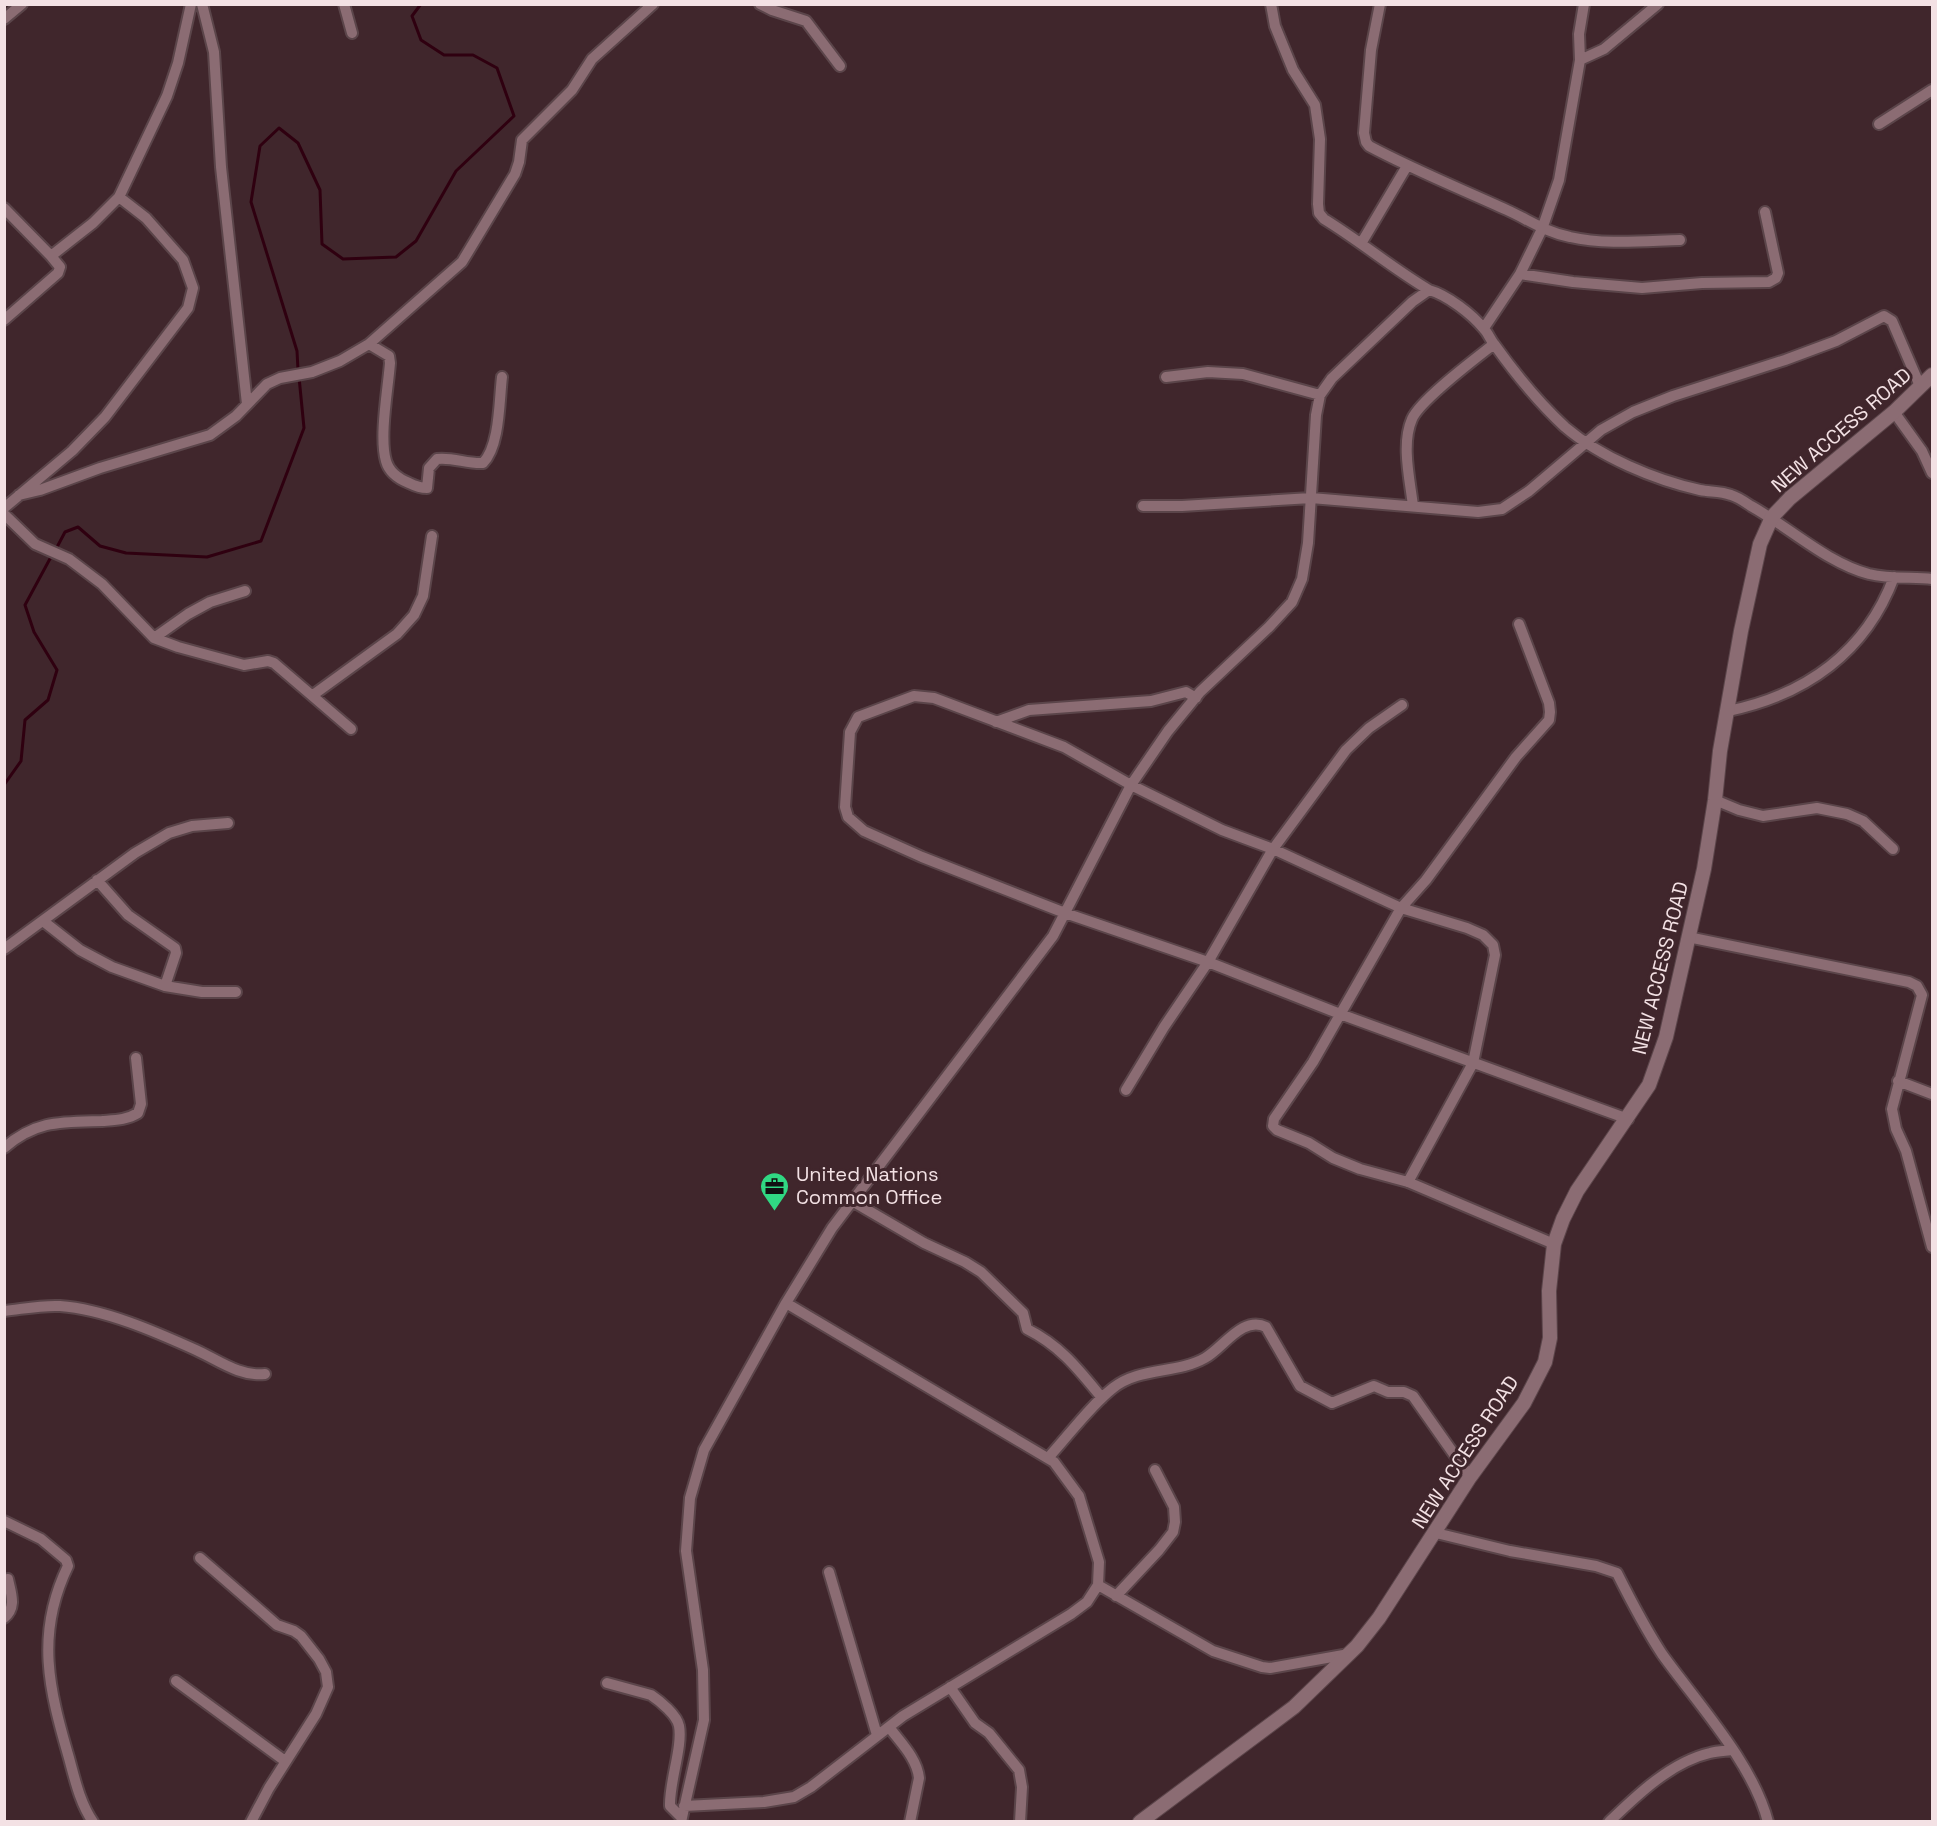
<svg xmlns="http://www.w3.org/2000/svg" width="1937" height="1826" font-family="'Space Grotesk',sans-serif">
  <rect width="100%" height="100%" fill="#40262c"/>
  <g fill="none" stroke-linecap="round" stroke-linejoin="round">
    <path stroke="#2f0010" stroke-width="3" d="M298,370L297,351L251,202L260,146L279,128L298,143L320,190L322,244L343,259L396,257L416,241L456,171L514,116L497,68L473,55H444L421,40L412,16L421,4
      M56,549L65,532L78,527L100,546L126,553L207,557L261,541L304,428L299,377
      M4,785L21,761L25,720L48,700L57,670L34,632L25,605L52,555"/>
    <defs>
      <path id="street" d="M202,4L214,52L221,167L247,404
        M344,4L352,33
        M760,4L772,10L806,21L840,66
        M1271,4L1275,26L1293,70L1315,105L1320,139L1318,204L1319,213L1324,219C1360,241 1392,268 1429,290
        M1380,4L1371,50L1364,133L1366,142L1369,146C1414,170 1461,189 1507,210C1529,220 1545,232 1570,237C1605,245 1644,241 1680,240
        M4,19L22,4
        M1580,60L1604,49L1658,4
        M1879,124L1932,90
        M4,208L51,256L60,267L58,273L4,320
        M1362,242L1407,166
        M51,256L93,223L119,197L167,96L178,63L191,4
        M1520,274L1573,282L1642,288L1702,283L1769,282L1776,278L1778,273L1765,212
        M1484,328L1520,274L1542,229L1559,180L1580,60L1579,34L1584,4
        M369,344L389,356L390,363C388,389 379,437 386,461C389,472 399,479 409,483C415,486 420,488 427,488L429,468L437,459C453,457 467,464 483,463C500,446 499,401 502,377
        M1166,377L1208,372L1243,374L1320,395
        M1894,412L1922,451L1932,473
        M19,495L40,490L100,468L210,435L236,416L267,384L280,378L312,372L340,361L369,344L462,262L515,174L519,162L522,140L572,90L592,59L653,4
        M1143,506H1182L1311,498L1478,512L1502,509L1529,491L1601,430L1633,412L1673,396L1785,360L1836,341L1884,316L1892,321L1920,386
        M1413,506C1410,480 1401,444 1412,419C1420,400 1475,359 1494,344
        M4,508L72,451L105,417L188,308L193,288L183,260L146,218L119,197
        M4,514L35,544L69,559L102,584L154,638L178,647L244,665L268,661L274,663L351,729
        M1519,624L1549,703L1550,712L1549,720L1516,757L1426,880L1401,908L1313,1062L1274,1119L1273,1126L1277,1130L1309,1143L1333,1158L1360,1169L1408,1182L1554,1244
        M154,638L188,614L210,602L245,591
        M313,695L397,634L414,615L423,596L432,536
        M1728,711C1806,695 1866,652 1894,577
        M996,722L1029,710L1151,701L1186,692L1196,698
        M1715,800L1739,810L1763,816L1817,808L1847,814L1863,821L1893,849
        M97,880L128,915L175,948L176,953L165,986
        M43,921L80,950L112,967L165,986L202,992H236
        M1688,937L1909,982L1917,986L1922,995L1892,1109L1896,1129L1906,1151L1932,1247
        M4,949L135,853L169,833L192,826L228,823
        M1898,1081L1932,1094
        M1126,1090L1164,1027L1208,962L1273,849L1346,750L1369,728L1402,705
        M4,1148C36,1120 62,1122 102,1121C114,1120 127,1120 138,1113L141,1104L136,1058
        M1408,1182L1473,1063L1495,955L1493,945L1483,935L1467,928L1401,908L1273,849L1222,830L1131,785L1064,747L934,698L914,696L858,717L850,732L845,807L848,817L864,831L922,857L1065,913L1208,962L1340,1014L1628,1119
        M852,1201L924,1243L965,1262L981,1272L1023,1313L1027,1329C1061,1346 1079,1370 1102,1398
        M4,1311C23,1309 41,1305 60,1306C104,1309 156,1332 196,1350C218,1360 240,1377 265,1374
        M1048,1458C1069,1435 1089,1407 1113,1388C1139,1367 1177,1374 1205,1358C1223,1348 1243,1315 1266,1327L1300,1386L1332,1403L1374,1386L1388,1392H1404L1413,1396L1470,1477
        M4,1521L41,1539L66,1560L68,1566C35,1634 49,1689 69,1758C75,1780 80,1803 93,1822
        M1436,1533L1510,1551L1596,1566L1617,1573C1631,1601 1645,1628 1662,1654C1697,1703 1753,1763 1768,1822
        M200,1558L277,1625L294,1631L301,1636L319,1659L326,1672L328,1687L316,1714L269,1788L251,1822
        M829,1572L877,1735
        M1098,1585L1213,1651L1262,1667L1270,1668L1349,1654
        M1116,1596L1159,1550L1173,1532L1175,1522L1174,1507L1155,1470
        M4,1618C17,1607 11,1594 8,1579
        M176,1681L285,1761
        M607,1683L651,1695C660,1701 677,1715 679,1726C683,1746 669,1783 670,1806L682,1818
        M950,1687L975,1723L989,1733L1019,1770L1022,1787L1020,1822
        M889,1727C900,1742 917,1758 919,1778L910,1822
        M684,1806L764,1802L794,1797L811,1787L903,1716L1071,1614L1087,1602L1098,1585L1099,1562L1079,1496L1054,1462L786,1303
        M681,1822L704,1720L703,1670L686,1551L690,1498L704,1450L786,1303L832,1228L1053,936L1131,785L1168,731L1200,692L1269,627L1292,602L1302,579L1308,543L1316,415L1320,395L1332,378L1412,302L1429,290C1447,295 1472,314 1484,329C1488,333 1490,339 1494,344C1514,372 1540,404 1565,427C1600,457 1655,480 1700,490C1710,492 1721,491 1731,495C1738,497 1745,502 1751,506C1789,527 1827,563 1869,574C1890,579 1912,577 1932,579
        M1609,1822C1637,1795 1671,1762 1710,1753C1717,1751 1725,1751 1733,1750"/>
      <path id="secondary" d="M1140,1822L1294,1707L1357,1646L1379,1618L1470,1477L1524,1403L1545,1362L1550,1338L1549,1291L1554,1244L1563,1219L1577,1191L1649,1085L1666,1037L1704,869L1715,800L1720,751L1741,631L1760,544L1772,517L1790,498L1894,412L1932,375"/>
    </defs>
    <use href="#street" stroke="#5b454a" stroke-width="14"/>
    <use href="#secondary" stroke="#5b454a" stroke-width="16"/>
    <use href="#street" stroke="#8b6c73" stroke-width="10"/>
    <use href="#secondary" stroke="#8b6c73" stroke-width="14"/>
  </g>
  <defs>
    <symbol id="office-pin" viewBox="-11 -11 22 30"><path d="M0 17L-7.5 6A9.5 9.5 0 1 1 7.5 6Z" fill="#30d883" stroke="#40262c"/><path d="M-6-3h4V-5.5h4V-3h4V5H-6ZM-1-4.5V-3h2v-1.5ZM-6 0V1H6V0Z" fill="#111"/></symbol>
  </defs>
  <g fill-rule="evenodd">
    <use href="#office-pin" x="758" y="1170" width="33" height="45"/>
  </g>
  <g text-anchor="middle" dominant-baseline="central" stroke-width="6" stroke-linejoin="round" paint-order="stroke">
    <g font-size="20" fill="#f3e1e4" stroke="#40262c">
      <text transform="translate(1841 430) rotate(-41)">NEW ACCESS ROAD</text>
      <text transform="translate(1660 968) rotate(-76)">NEW ACCESS ROAD</text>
      <text transform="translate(1465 1452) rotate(-57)">NEW ACCESS ROAD</text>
    </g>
    <g font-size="20" fill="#f3e1e4" stroke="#40262c" text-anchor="start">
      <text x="796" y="1174">United Nations<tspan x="796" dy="23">Common Office</tspan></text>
    </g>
  </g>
  <rect width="1937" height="1826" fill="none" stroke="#f3e1e4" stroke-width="12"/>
</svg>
